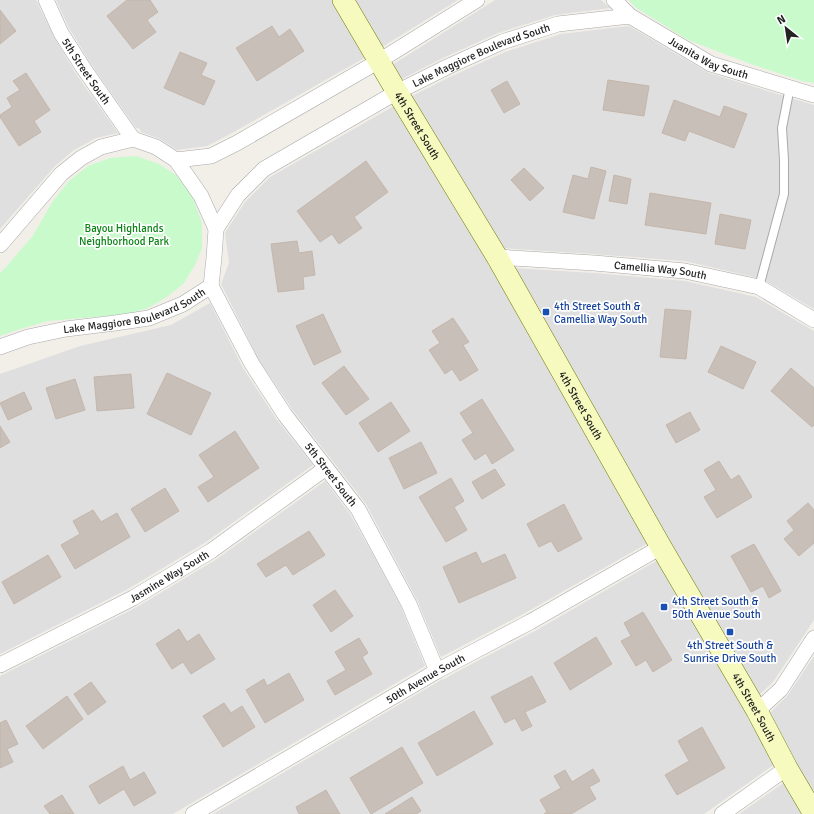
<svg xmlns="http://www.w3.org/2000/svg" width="814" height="814" font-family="Signika,sans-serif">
  <rect width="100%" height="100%" fill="#f2efe9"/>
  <path fill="#e0dfdf" d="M0,0H36L54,37L76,74L118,133L96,138L74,150L55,166L0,229Z
    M56,0H333L366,57L232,133L207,146L177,150L160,139L141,132L139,128H136L91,64L69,28Z
    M354,0H458L382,47Z
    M495,0H601L610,8L555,15L498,33L443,58L400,80L392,65L492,2Z
    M629,26L709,73L814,105V309L762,279L685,261L593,254L502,248L410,97L452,76L505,52L561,34Z
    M394,106L488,259V266L492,267L648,543L525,613L441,657L417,600L366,504L292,409L259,360L221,284L229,263L225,233L245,202L270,177Z
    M514,268L594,273L685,281L756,297L814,331V620L773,682L758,696L668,543Z
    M210,303L243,368L277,420L313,465L206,542L128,589L0,654V374L80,346L171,325Z
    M325,481L350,514L376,560L401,607L425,666L173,814H0V676L137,607L217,559Z
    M658,560L745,708L744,710L749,716L775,764L704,814H213L441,680L449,677V676L535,631Z
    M814,656V796L769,714L788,695Z
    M785,782L804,814H739Z"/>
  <path fill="#c8facc" d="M629,0H814V83L802,81L751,64L688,40L635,7Z
    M136,156L159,164L176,175L192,196L202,223V248L195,265L184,283L167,297L148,308L127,314L48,321L17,330L0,336V273L5,268L32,237L53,201L69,181L88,166L110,158Z"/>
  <path fill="#c7bfb8" stroke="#c4b6ab" d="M127,0H150L158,12L147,20L156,32L133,49L107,16Z
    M0,10L16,31L0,44Z
    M272,26L279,37L290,29L304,51L257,81L236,48Z
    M180,52L207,63L201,75L215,81L204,105L164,88Z
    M26,73L50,110L34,121L41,132L19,146L0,117V115L12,107L7,98L20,90L13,81Z
    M608,80L649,86L644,116L603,110Z
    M507,81L520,104L504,113L491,90Z
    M674,100L720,117L724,106L747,114L734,148L689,131L685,141L662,133Z
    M366,161L388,192L354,217L362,228L339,244L332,234L320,242L297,211Z
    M591,167L606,171L594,219L563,212L573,175L588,179Z
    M524,168L544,188L530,201L511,180Z
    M614,175L631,179L627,204L609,201Z
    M650,193L711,203L706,234L645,225Z
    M720,214L751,220L745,249L715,244Z
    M297,241L299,253L312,251L315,275L303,277L304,289L278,292L271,244Z
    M665,309L691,311L686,359L660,357Z
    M323,314L341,352L314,365L296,326Z
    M453,318L469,342L463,345L478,370L460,381L452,369L445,374L429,350L440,343L432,331Z
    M721,346L756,362L743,389L708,372Z
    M344,366L369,399L346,415L322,383Z
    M791,368L814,388V425L812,427L771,391Z
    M167,373L211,393L191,435L147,414Z
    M131,374L134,408L97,411L94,377Z
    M75,379L85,410L56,419L46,388Z
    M24,392L32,409L8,420L0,403Z
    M482,399L514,450L492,464L486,453L475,460L462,440L473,433L460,413Z
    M391,402L410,431L378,452L359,423Z
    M690,412L700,430L676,443L666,425Z
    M0,426L10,442L0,448Z
    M235,431L259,468L208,502L198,487L214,477L199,455Z
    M421,442L437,473L404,489L389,458Z
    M719,461L731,480L739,475L752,497L717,518L704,497L716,490L704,470Z
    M495,469L505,485L482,499L472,482Z
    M451,478L464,501L454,507L467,530L446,542L419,497Z
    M165,488L179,511L145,532L131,509Z
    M808,503L814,510V543L799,556L784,539L794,530L787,521Z
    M564,504L582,539L558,552L551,541L539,547L527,524Z
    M93,510L101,522L117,513L130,537L75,569L61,545L80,534L73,521Z
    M309,531L325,555L293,575L286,565L266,577L257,564Z
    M754,544L781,591L769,598L763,586L751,592L731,556Z
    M476,552L482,564L505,554L516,578L459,603L443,567Z
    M48,555L61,577L14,604L2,582Z
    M335,590L353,616L331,632L313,605Z
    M643,612L672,660L653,672L646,660L636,666L621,641L631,636L624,623Z
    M179,629L187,642L199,634L215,659L191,674L183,662L172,669L156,644Z
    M596,637L612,664L570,690L554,663Z
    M359,638L368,653L362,657L372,674L335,695L327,681L346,670L335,652Z
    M289,673L304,700L265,723L246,690L264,679L267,686Z
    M532,676L546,702L525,712L532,726L522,731L515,718L505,723L491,697Z
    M91,682L106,702L88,715L74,694Z
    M67,696L83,719L43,749L26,726Z
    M224,703L231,713L242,706L255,727L223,747L203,716Z
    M474,711L493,744L437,776L418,743Z
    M6,720L18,744L7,749L13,762L0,768V723Z
    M702,727L725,768L677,795L665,775L689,761L678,741Z
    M402,747L423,783L371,814L350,778Z
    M123,766L130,780L144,772L156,793L134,806L124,789L99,804L89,786Z
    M593,769L600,781L589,787L596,799L571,814H544L547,812L540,800L561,788L554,776L565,770L572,782Z
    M326,790L340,814H299L296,807Z
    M62,795L74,814H50L44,806Z
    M412,797L421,811L416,814H385Z"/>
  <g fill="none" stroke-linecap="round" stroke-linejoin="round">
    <defs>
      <path id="lane" d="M759,287L784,194V160L782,128L790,87"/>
      <g id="street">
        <path id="s1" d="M46,0L61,33L84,69L133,139"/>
        <path id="s2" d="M614,0L630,16L711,64L814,95"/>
        <path d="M176,160L211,156L237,143L379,61L477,0"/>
        <path id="s3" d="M216,229L238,195L264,169L397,92L447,67L502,42L558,24L630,16"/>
        <path d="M0,245L61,174L81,158L101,147L133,139L156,147L176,160L201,196L216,229L214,258L211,286"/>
        <path id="s4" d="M497,257L594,263L685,271L759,287L814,320"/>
        <path id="s5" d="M211,286L252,364L285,415L358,509L409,604L437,671"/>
        <path id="s6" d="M0,347L28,337L66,329L115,323L149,318L183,304L211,286"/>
        <path id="s7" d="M0,665L133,598L211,551L326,468"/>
        <path d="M757,711L781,689L814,638"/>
        <path id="s8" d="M193,814L437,671L530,622L661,547"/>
        <path d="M722,814L787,768"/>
      </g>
      <g id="secondary">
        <path id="s9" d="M343,0L397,92L497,257L661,547L757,711L787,768L814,814"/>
      </g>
    </defs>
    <use href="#lane" stroke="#a9a9a9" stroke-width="10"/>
    <use href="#street" stroke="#a9a9a9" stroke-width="16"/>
    <use href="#secondary" stroke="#707d05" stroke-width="22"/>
    <use href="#lane" stroke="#fff" stroke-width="8"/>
    <use href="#street" stroke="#fff" stroke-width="15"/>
    <use href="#secondary" stroke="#f7fabf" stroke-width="21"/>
  </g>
  <g fill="#1a4fb4" stroke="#fff" stroke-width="1.5">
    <rect x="542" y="308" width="8" height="8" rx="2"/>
    <rect x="660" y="603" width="8" height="8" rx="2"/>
    <rect x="726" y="628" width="8" height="8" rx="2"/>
  </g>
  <g text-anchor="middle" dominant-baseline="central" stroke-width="3.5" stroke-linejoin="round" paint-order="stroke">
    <g font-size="11" fill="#222" stroke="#fff">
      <text stroke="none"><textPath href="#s3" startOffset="323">Lake Maggiore Boulevard South</textPath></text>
      <text stroke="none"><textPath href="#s2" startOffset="112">Juanita Way South</textPath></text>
      <text stroke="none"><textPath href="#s1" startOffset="82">5th Street South</textPath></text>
      <text stroke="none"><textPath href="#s9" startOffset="146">4th Street South</textPath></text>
      <text stroke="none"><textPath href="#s4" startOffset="164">Camellia Way South</textPath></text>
      <text stroke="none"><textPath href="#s6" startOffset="140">Lake Maggiore Boulevard South</textPath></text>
      <text stroke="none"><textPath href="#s9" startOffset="470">4th Street South</textPath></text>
      <text stroke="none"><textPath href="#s5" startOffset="224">5th Street South</textPath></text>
      <text stroke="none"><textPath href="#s7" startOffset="191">Jasmine Way South</textPath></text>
      <text stroke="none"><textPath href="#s8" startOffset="269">50th Avenue South</textPath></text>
      <text stroke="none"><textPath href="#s9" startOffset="818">4th Street South</textPath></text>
    </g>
    <g font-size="11" fill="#0c8416" stroke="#fff">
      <text x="124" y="228">Bayou Highlands<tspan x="124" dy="13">Neighborhood Park</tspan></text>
    </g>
    <g font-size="11" fill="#164399" stroke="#fff" text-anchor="start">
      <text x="554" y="306">4th Street South &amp;<tspan x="554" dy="13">Camellia Way South</tspan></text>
      <text x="672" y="601">4th Street South &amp;<tspan x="672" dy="13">50th Avenue South</tspan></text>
      <text x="730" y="645" text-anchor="middle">4th Street South &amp;<tspan x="730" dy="13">Sunrise Drive South</tspan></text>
    </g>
  </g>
  <g transform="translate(786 28) rotate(330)" stroke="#ffffff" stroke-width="3" paint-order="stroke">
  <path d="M0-3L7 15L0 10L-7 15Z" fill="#222222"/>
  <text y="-6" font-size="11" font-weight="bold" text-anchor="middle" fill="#222222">N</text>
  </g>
</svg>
